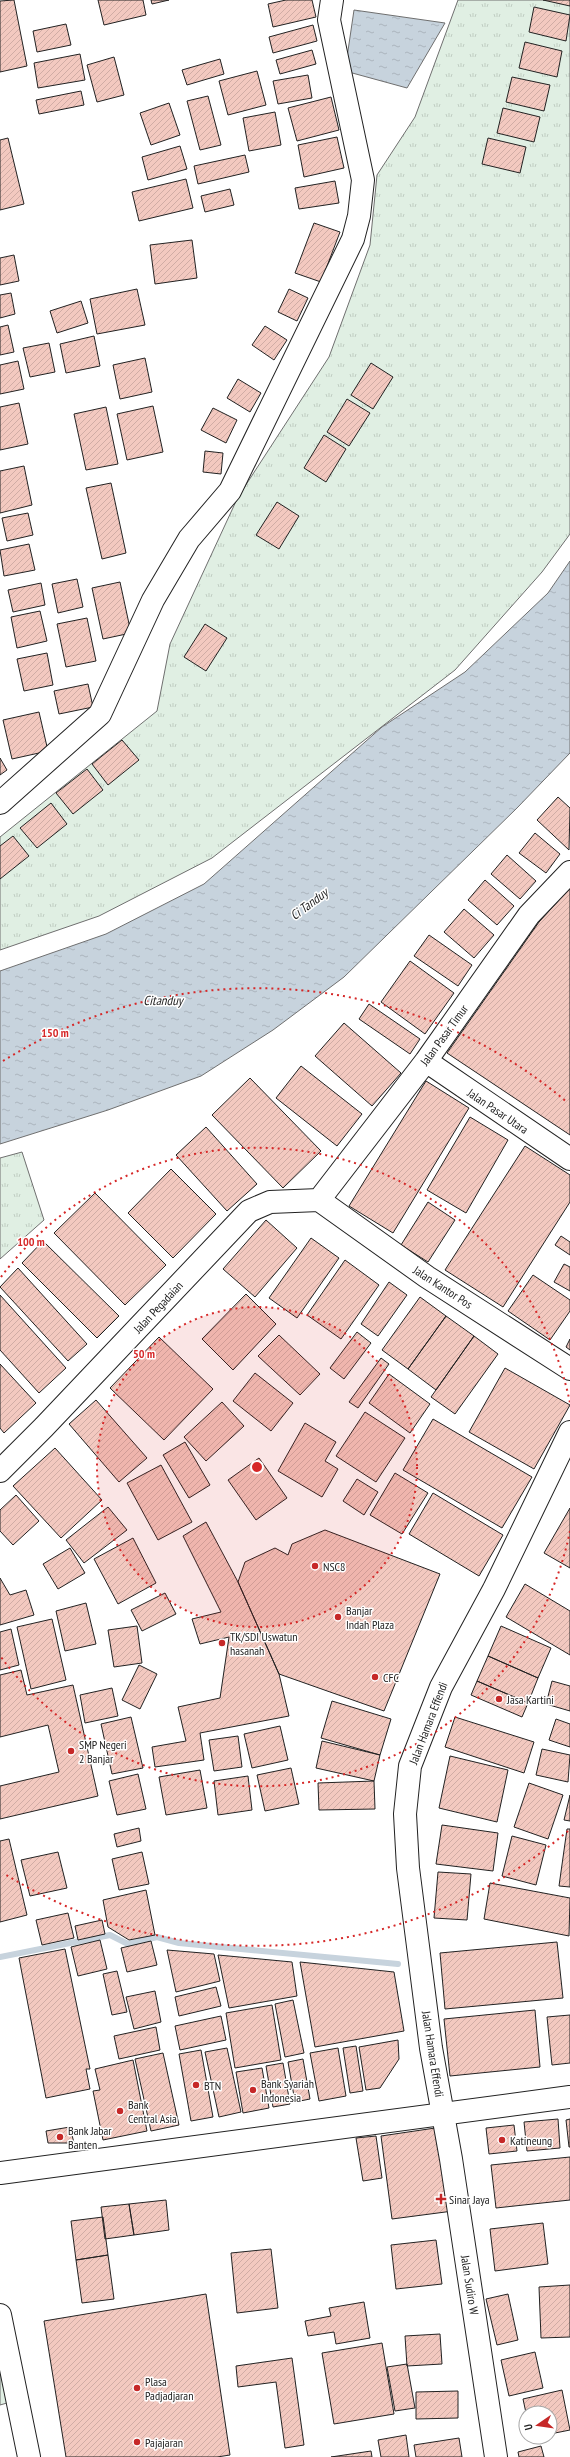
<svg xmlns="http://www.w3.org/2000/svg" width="570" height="2457" font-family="'PT Sans Narrow',sans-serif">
  <defs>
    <pattern id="grass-tufts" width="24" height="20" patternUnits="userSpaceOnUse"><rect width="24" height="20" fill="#e0efe3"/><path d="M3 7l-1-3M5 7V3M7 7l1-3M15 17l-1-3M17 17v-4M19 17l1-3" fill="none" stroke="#c0cdc2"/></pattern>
    <pattern id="water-ripples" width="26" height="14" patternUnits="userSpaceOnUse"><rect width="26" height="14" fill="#c7d3dd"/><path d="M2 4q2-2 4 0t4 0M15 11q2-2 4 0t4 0" fill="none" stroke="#abb5bd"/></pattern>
    <pattern id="building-hatch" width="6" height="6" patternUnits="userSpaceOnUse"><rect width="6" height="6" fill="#f3c9c0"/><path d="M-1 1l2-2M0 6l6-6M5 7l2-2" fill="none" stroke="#d0aca5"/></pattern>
  </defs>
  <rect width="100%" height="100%" fill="#fff"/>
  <path fill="url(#grass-tufts)" stroke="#6f6f6f" d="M458,0H570V534L542,572L455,670L212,858L99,916L0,950V837L157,711L170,644L238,497L329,357L370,245L377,175L415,117Z
    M22,1152L44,1220L0,1259V1158Z
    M0,2369L7,2403L0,2405Z"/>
  <path fill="url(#water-ripples)" stroke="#6f6f6f" d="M354,10L445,23L407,88L345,71Z
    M570,561V753L517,808L344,977L273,1030L201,1076L108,1110L0,1144V971L106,934L204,884L382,727L465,672L548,593Z"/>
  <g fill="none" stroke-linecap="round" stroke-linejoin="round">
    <path stroke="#c7d3dd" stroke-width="6" d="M0,1957L110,1935L128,1944L157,1937L179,1943L398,1964"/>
  </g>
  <path fill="url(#building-hatch)" stroke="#222" d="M14,0L27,66L0,72V1Z
    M98,0H143L146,15L104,25Z
    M151,0H169L152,4Z
    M286,0H312L316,17L273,27L268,4Z
    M543,0H570V6Z
    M534,7L570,15L566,41L529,32Z
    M66,24L71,45L37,52L33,31Z
    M313,25L317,41L273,53L269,37Z
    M525,42L562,51L557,77L519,68Z
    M312,50L316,64L280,74L276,60Z
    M80,54L85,80L38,88L34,63Z
    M114,57L124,95L97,102L87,65Z
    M220,59L224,74L187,85L182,70Z
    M257,71L266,105L228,115L219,81Z
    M308,75L312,98L278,104L273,81Z
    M512,77L550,85L544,111L506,102Z
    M81,91L84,105L39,114L36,100Z
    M208,96L221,145L200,150L187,101Z
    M331,97L339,130L297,141L288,108Z
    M169,103L180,135L151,145L140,113Z
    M503,108L540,117L534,142L497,133Z
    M275,112L281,145L249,151L243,118Z
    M337,137L344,168L304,177L298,145Z
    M8,138L24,204L0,210V140Z
    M488,138L526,147L520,173L482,164Z
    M180,146L187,169L148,180L142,157Z
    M245,155L249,172L198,184L194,166Z
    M186,179L193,208L139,221L132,192Z
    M335,181L339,203L299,209L295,188Z
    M230,189L234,205L205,212L201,196Z
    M314,223L340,232L321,282L295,273Z
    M192,240L197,278L155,284L150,245Z
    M14,255L19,281L0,285V258Z
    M137,289L145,325L97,334L90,299Z
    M289,289L308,298L297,321L278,312Z
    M11,293L15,314L0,318V295Z
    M81,301L88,323L57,333L50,311Z
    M8,325L14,352L0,355V327Z
    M265,326L287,340L274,360L252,345Z
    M94,336L100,366L66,373L60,344Z
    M49,343L55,372L30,377L23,348Z
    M145,358L152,392L120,399L113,365Z
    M18,361L24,389L0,394V365Z
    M371,363L393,377L373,409L351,395Z
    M238,379L261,393L250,412L227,398Z
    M347,399L370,413L349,446L327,432Z
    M19,403L28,444L0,450V407Z
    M153,406L163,452L127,460L117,414Z
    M106,407L118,464L86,470L74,414Z
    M213,408L237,420L226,443L201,430Z
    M324,435L346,449L326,482L304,468Z
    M205,451L223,453L221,474L203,472Z
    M24,466L32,505L0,513V471Z
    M111,483L126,553L102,559L86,488Z
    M277,502L299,516L279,549L256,535Z
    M28,513L33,535L7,541L2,518Z
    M29,544L35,570L4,576L0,550Z
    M77,579L83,607L58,613L52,584Z
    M120,582L131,633L103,639L92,588Z
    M41,583L45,605L13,612L8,590Z
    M40,611L47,641L17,648L11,617Z
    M87,618L96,661L66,667L57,624Z
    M205,624L227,638L206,671L184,657Z
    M47,653L53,685L24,691L17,659Z
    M88,684L93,707L59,714L54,691Z
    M39,712L48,751L12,759L3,720Z
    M122,740L139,760L108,785L92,764Z
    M0,758L7,770L0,775Z
    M87,769L103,790L73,814L56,793Z
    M558,797L570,808L569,850L537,820Z
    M51,803L67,824L37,848L20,828Z
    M535,833L560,854L546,873L519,853Z
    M13,836L29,856L0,879V846Z
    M507,855L536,881L520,899L491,874Z
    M485,880L514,906L497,925L468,900Z
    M570,888V1135L447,1053L539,922Z
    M464,909L494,935L474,958L444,932Z
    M429,935L472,965L458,986L414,956Z
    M410,961L454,993L425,1034L381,1002Z
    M369,1004L420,1039L410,1054L359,1019Z
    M344,1023L401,1073L372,1106L315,1056Z
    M301,1066L362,1114L337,1146L276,1098Z
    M250,1078L321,1151L283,1188L212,1115Z
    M426,1081L469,1108L393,1233L349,1206Z
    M470,1117L508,1140L466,1213L427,1190Z
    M206,1127L257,1184L227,1211L176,1155Z
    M525,1146L570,1175V1202L503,1307L445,1270Z
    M171,1169L216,1214L173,1258L128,1213Z
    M95,1193L166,1265L125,1305L54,1233Z
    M428,1202L455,1220L428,1262L401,1245Z
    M266,1220L297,1248L255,1297L223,1269Z
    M561,1236L570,1242V1255L555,1245Z
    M311,1238L339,1258L297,1318L269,1298Z
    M43,1241L119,1316L97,1338L22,1263Z
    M345,1260L379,1285L341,1339L307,1315Z
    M564,1264L570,1267V1291L554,1282Z
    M18,1268L87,1344L68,1361L0,1287Z
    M533,1275L570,1300V1311L550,1340L508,1311Z
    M389,1282L407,1295L378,1336L361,1324Z
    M246,1294L276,1324L233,1370L202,1339Z
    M0,1295L66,1368L39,1393L0,1350Z
    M420,1297L446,1316L408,1369L382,1350Z
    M446,1316L474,1336L436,1390L408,1369Z
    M357,1332L371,1343L344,1379L330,1368Z
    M279,1335L320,1374L300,1395L258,1356Z
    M474,1336L498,1354L455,1414L431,1397Z
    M159,1337L213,1389L164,1440L110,1388Z
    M570,1339V1350L566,1347Z
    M381,1358L389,1364L358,1408L349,1402Z
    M0,1364L36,1403L4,1433L0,1428Z
    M505,1368L570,1405L534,1469L469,1432Z
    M255,1373L293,1403L271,1431L233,1401Z
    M389,1374L430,1404L410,1433L369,1403Z
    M96,1400L147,1458L119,1482L69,1424Z
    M222,1402L244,1426L206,1461L184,1437Z
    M365,1412L405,1438L376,1482L336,1456Z
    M433,1419L532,1477L502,1528L403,1470Z
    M305,1423L336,1442L325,1461L338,1469L322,1497L278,1471Z
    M185,1442L210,1485L189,1498L163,1455Z
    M55,1448L102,1500L61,1538L13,1486Z
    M259,1458L287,1498L256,1520L228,1480Z
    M161,1465L192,1522L158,1540L127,1483Z
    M395,1473L428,1493L402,1534L370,1515Z
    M357,1479L378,1492L364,1515L343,1501Z
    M433,1493L503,1535L479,1576L409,1534Z
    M16,1495L39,1521L13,1545L0,1531V1510Z
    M108,1507L127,1530L84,1563L66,1540Z
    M570,1508V1568L544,1553Z
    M206,1522L238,1582L279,1674L289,1716L200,1733L204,1760L155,1767L152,1747L186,1741L178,1707L220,1698L229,1637L200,1644L192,1619L221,1612L183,1536Z
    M325,1530L440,1574L384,1711L279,1674L238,1582L245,1562L275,1548L288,1555L292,1544Z
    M133,1538L156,1583L118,1604L94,1559Z
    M70,1548L85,1573L58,1589L43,1564Z
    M0,1578L10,1595L26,1590L34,1615L0,1625Z
    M525,1584L570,1611V1655L506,1617Z
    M165,1593L176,1614L142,1631L131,1610Z
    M86,1603L96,1644L65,1651L56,1611Z
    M52,1619L66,1680L31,1689L17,1627Z
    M137,1626L142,1663L114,1667L108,1630Z
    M501,1626L551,1648L538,1678L488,1656Z
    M11,1629L19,1665L0,1670V1632Z
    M488,1656L538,1678L528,1703L477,1681Z
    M139,1665L157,1674L140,1709L122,1700Z
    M21,1670L27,1695L73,1685L98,1796L0,1819V1786L59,1772L48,1725L0,1737V1675Z
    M477,1681L528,1703L522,1717L471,1695Z
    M552,1681L570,1686V1711L546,1704Z
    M112,1688L118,1716L85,1723L80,1695Z
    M332,1701L391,1719L380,1755L321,1738Z
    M131,1717L143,1768L112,1774L101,1724Z
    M455,1717L534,1742L524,1773L445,1747Z
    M556,1719L570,1724V1747L549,1740Z
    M280,1726L288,1760L252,1768L244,1734Z
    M238,1736L242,1767L214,1771L209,1740Z
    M322,1741L380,1755L374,1781L316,1768Z
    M542,1749L570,1755L568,1782L536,1775Z
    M450,1756L508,1770L497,1822L439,1808Z
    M291,1768L299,1804L265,1811L257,1775Z
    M200,1770L207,1808L166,1815L159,1777Z
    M138,1774L146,1809L117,1815L109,1781Z
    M248,1776L252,1810L218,1815L214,1781Z
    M374,1781L375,1809L319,1810L318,1783Z
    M529,1783L563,1795L548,1839L514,1827Z
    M570,1795V1821L564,1820Z
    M442,1825L498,1833L493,1871L436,1864Z
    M139,1828L141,1841L117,1847L114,1834Z
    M567,1829H570V1887L559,1886Z
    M512,1836L546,1845L536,1885L502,1876Z
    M9,1839L27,1915L0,1922V1841Z
    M58,1852L67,1888L30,1896L21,1860Z
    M142,1852L149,1884L119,1890L112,1859Z
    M438,1872L471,1874L467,1920L434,1918Z
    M490,1883L570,1898L569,1936L484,1919Z
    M146,1890L155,1935L129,1940L108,1927L103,1900Z
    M68,1913L74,1938L42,1945L36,1920Z
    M102,1920L105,1934L78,1940L75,1926Z
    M100,1940L107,1969L78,1976L71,1947Z
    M151,1941L157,1965L127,1972L121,1948Z
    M557,1942L563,1998L445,2009L440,1953Z
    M65,1949L90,2069H86L90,2089L46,2098L19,1958Z
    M167,1950L214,1954L220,1981L176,1992Z
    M218,1955L292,1962L297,1996L229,2008Z
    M300,1962L394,1972L404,2031L315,2047Z
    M117,1971L127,2012L112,2015L103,1974Z
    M216,1987L221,2006L179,2016L175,1997Z
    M155,1991L161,2022L134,2029L126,1997Z
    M293,2000L304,2053L285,2057L275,2004Z
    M272,2005L281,2060L235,2068L226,2013Z
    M535,2010L540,2067L450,2076L444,2019Z
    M570,2015V2063L552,2065L547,2017Z
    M221,2016L226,2040L180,2050L175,2026Z
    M156,2027L160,2050L119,2059L114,2036Z
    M398,2040L399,2059L380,2088L366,2090L359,2047Z
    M356,2046L363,2091L350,2093L343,2048Z
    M227,2048L241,2112L219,2117L205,2052Z
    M338,2048L346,2096L319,2101L310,2053Z
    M201,2050L213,2117L191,2121L179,2054Z
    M163,2053L179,2125L151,2131L135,2059Z
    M303,2059L310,2099L295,2102L288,2062Z
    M133,2060L147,2131L103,2140L93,2091L100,2090L95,2069Z
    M283,2063L290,2104L273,2107L266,2066Z
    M262,2068L269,2108L243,2113L236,2072Z
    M558,2119L560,2148L527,2151L524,2122Z
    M570,2119V2147H569L566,2120Z
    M514,2125L517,2151L489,2154L486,2128Z
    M70,2127L74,2143H48L46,2131Z
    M442,2127L453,2211L392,2219L381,2136Z
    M376,2136L382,2178L363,2181L356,2138Z
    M570,2157V2200L496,2208L491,2165Z
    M166,2200L169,2230L134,2235L129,2204Z
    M129,2204L134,2235L105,2239L101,2207Z
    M103,2217L108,2255L76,2260L71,2221Z
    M543,2223L548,2264L495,2271L490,2229Z
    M436,2240L442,2284L396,2289L391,2245Z
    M271,2249L278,2308L237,2313L231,2253Z
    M108,2255L114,2299L82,2303L76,2260Z
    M570,2285V2337L541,2338L539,2287Z
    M206,2294L230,2455L217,2457H66L44,2321Z
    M508,2294L518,2340L497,2345L486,2299Z
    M364,2302L370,2338L336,2344L334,2332L308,2336L305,2321L331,2316L329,2308Z
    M440,2334L442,2364L407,2366L405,2336Z
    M382,2343L394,2414L334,2424L322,2353Z
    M535,2352L543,2388L509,2396L501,2360Z
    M292,2358L304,2445L285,2448L276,2382L238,2387L236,2366Z
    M407,2364L415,2408L395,2411L387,2367Z
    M562,2390L570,2430L550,2434V2413H526L523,2399Z
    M458,2391V2418L416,2419V2392Z
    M406,2435L409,2457H381L378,2440Z
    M459,2438L462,2457H416L414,2445Z
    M541,2446L544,2457H519L518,2452Z
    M371,2451L372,2457H331Z"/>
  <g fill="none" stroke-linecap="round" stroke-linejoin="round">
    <defs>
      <path id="minor" d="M0,803L100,714L153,600L189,539L230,491L353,239L359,216L363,180L329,20L332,0
        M426,1061L570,1159
        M319,1200L426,1061L529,915L570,872
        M319,1200L427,1277L570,1369
        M0,1471L44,1427L249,1211L270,1202L319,1200
        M496,2457L451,2159L431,2048L408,1868L405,1814L410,1766L441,1687L494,1589L570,1432"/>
      <path id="highway" d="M0,2173L570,2097
        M0,2315L29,2457"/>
    </defs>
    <use href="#minor" stroke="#222" stroke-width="24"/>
    <use href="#highway" stroke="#222" stroke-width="24"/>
    <use href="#minor" stroke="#fff" stroke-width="22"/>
    <use href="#highway" stroke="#fff" stroke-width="22"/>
  </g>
  <circle cx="257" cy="1467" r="160" fill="#d62828" fill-opacity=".12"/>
  <g fill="none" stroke="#d62828" stroke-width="2" stroke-dasharray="2 4">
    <circle cx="257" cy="1467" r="160"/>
    <path d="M570 1531A319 319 0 0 1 1 1657M1 1277A319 319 0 0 1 570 1403"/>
    <path d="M568 1831A479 479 0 0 1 3 1873M3 1061A479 479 0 0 1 568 1103"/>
  </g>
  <g fill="#c62828" stroke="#fff" stroke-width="1.5">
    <circle cx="315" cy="1566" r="4"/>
    <circle cx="338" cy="1617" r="4"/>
    <circle cx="222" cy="1643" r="4"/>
    <circle cx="375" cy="1677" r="4"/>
    <circle cx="499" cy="1699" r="4"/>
    <circle cx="71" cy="1751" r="4"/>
    <circle cx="196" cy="2085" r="4"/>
    <circle cx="253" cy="2090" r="4"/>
    <circle cx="120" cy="2111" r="4"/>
    <circle cx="60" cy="2137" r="4"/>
    <circle cx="502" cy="2140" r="4"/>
    <path d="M439 2193h4v4h4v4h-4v4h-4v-4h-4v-4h4z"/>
    <circle cx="137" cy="2388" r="4"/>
    <circle cx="137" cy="2442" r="4"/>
  </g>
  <g text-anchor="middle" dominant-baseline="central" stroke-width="3" stroke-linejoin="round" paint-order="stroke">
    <g font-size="12" fill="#222" stroke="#fff">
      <text transform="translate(444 1035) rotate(-54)">Jalan Pasar Timur</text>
      <text transform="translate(498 1111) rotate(34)">Jalan Pasar Utara</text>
      <text transform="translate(443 1287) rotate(33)">Jalan Kantor Pos</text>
      <text transform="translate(158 1307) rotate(-47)">Jalan Pegadaian</text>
      <text transform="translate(428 1723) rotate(-69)">Jalan Hamara Effendi</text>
      <text transform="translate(433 2054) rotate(81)">Jalan Hamara Effendi</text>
      <text transform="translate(470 2285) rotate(81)">Jalan Sudiro W</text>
    </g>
    <g font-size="12" fill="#222" stroke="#fff" text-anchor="start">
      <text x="323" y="1566">NSC8</text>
      <text x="346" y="1610">Banjar<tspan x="346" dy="14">Indah Plaza</tspan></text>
      <text x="230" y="1636">TK/SDI Uswatun<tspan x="230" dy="14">hasanah</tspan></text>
      <text x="383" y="1677">CFC</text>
      <text x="507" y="1699">Jasa Kartini</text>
      <text x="79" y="1744">SMP Negeri<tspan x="79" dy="14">2 Banjar</tspan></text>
      <text x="261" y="2083">Bank Syariah<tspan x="261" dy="14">Indonesia</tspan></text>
      <text x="204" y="2085">BTN</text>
      <text x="128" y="2104">Bank<tspan x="128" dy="14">Central Asia</tspan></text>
      <text x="68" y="2130">Bank Jabar<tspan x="68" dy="14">Banten</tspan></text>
      <text x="510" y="2140">Katineung</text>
      <text x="449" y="2199">Sinar Jaya</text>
      <text x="145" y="2381">Plasa<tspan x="145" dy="14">Padjadjaran</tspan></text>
      <text x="145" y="2442">Pajajaran</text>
    </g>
    <g font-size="13" font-style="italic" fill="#222" stroke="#fff">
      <text transform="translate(309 904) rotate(-37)">Ci Tanduy</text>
      <text x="163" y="1000">Citanduy</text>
    </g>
  </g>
  <circle cx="257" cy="1467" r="6" fill="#d62828" stroke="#fff" stroke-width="2"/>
  <g font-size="12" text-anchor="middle" font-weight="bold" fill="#d62828" stroke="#fff" stroke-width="3" stroke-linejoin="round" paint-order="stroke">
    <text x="55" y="1037">150 m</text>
    <text x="31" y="1246">100 m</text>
    <text x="144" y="1358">50 m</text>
  </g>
  <g transform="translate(538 2425) rotate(257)"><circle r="19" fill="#ffffff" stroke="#a7a7a7"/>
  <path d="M0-3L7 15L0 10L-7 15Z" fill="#c62828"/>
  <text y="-6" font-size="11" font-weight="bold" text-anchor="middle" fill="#222222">U</text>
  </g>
</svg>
